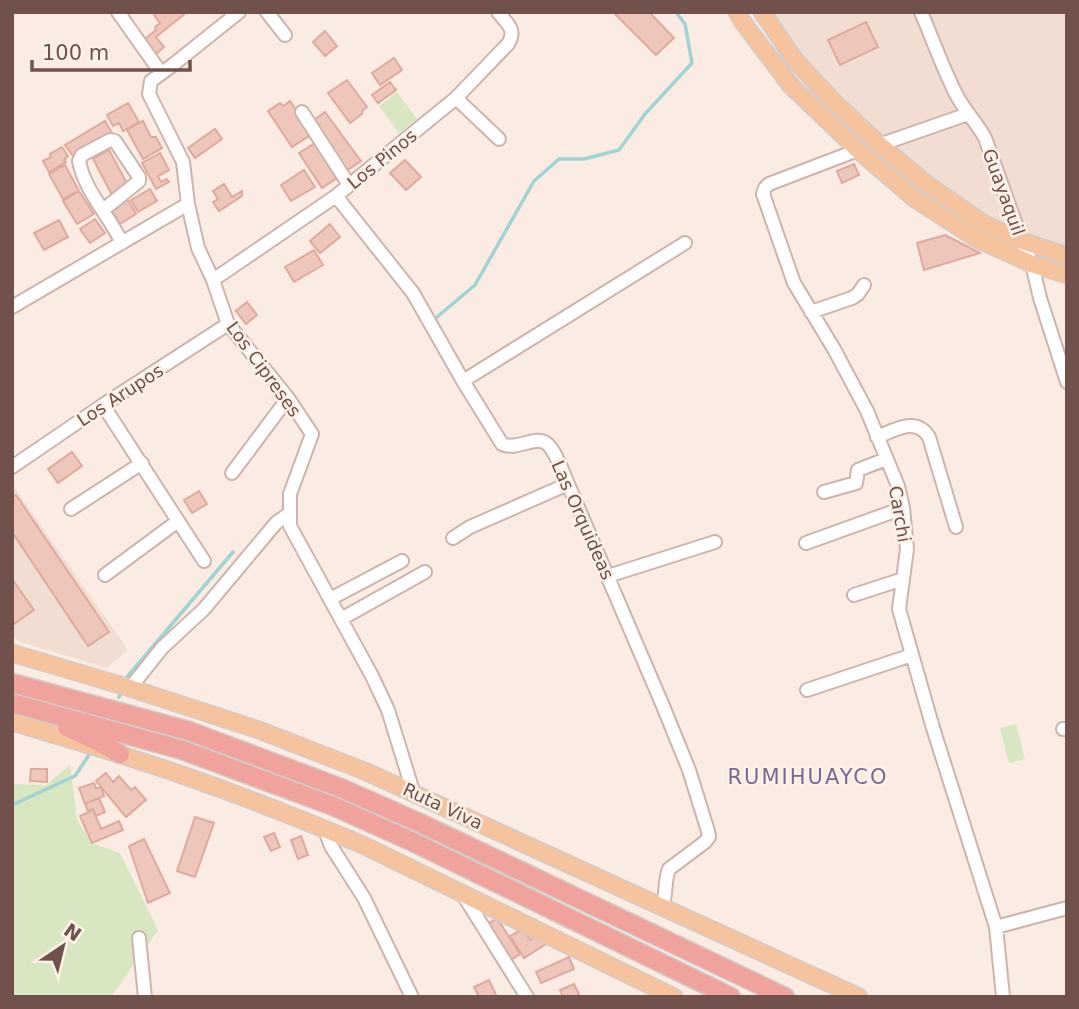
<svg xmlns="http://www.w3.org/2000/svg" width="1079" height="1009" font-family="'DejaVu Sans',sans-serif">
  <rect width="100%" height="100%" fill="#faece3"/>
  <path fill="#f1ddd2" d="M754,12H1067V262L996,240L796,83Z
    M12,484L128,650L107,668L17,641L12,633Z"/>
  <path fill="#d8e6c2" d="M397,92L417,119L399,133L379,106Z
    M1016,724L1025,759L1009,763L1000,728Z
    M70,765L77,820L92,843L120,853L158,930L111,997H12V784L46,785Z"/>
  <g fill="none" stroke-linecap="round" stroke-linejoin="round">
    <path stroke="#a0d3d1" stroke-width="3.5" d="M437,317L475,285L534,181L559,159H584L619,150L645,114L692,63L685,24L676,12
      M127,677L233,552
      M119,697L120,695
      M12,805L75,776L89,755"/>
  </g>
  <path fill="#eec6bc" stroke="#dfaa9e" stroke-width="2" d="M157,12H187L156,37L164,47L156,54L145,39L156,30L155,27L160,23L154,15Z
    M613,12H649L674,38L656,55Z
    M866,22L878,47L840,65L828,40Z
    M325,31L337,46L325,56L313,42Z
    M394,58L402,70L380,85L372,73Z
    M347,80L367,107L363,110L362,114L350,123L328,93Z
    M390,82L396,90L378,103L372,95Z
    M290,101L312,134L292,147L268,111L280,103L283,106Z
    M128,103L139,122L123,131L119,123L113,126L107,115Z
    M325,112L361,161L346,171L314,120Z
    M105,121L112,133L73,156L65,145Z
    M143,121L151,137H156L162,148L143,159L127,130Z
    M215,129L222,139L195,158L188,148Z
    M315,143L340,176L322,188L299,153Z
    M62,147L68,156L64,160L66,162L49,172L43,161L51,157L50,154Z
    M109,150L129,187L112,195L93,159Z
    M160,153L169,170L158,176L161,182L167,179L169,182L156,189L142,163Z
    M405,160L421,177L406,190L390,173Z
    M854,164L859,175L842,183L837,171Z
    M65,165L79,191L63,199L49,174Z
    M304,170L315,187L291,201L281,185Z
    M224,184L232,197L242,191V196L219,211L213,202L218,199L213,191Z
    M150,189L157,201L138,212L131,200Z
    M79,191L94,214L77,224L63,201Z
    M128,200L136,214L120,224L111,210Z
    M95,219L105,233L90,243L80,229Z
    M59,220L68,237L44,250L34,233Z
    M330,224L340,237L320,253L310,241Z
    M945,235L980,253L924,270L917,243Z
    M314,250L323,265L294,282L285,267Z
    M247,302L257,315L246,324L236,311Z
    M72,452L82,466L58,483L48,469Z
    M199,491L207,504L192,513L184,500Z
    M16,495L109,632L88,646L12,532V497Z
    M12,579L34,610L14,624L12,622Z
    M31,769H47V782L30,781Z
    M106,773L113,782L119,776L131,790L135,787L146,800L126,817L96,781Z
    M94,783L96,788L101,787L104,796L85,804L79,788Z
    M99,798L105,812L96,816L93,809L88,811L85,804Z
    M93,810L101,829L119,821L123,830L92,843L80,816Z
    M195,817L214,823L195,877L177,871Z
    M274,833L280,847L271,851L264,837Z
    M301,836L308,855L298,859L291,840Z
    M144,839L170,893L148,903L129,846Z
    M497,918L520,954L511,960L488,924Z
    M519,931L525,932L530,940L535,937L546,944L524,958L510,936Z
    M569,957L574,969L541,983L536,972Z
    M489,980L497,997H479L474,987Z
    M574,984L579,994L574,997H563L560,990Z"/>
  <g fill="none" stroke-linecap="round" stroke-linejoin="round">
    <defs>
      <path id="minor" d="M118,12L161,73
        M239,12L174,64L151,81L149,94L183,162L188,204L198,248L213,280L228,324L288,398L312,434L290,494V526L372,676L388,710L413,791
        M267,12L285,35
        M921,12C933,40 943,69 957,96C965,111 977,123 985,138L1022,241L1032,264L1040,298L1067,382
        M456,98L499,139
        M302,112L349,185
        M879,145L968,114
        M858,150L769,184L765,188L763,194L794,283L834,349L867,411L898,486L903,508L907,549L899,609L933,728L996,927L1003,997
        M336,196L413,293L463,381L502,444C516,451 536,435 546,443C555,449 563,473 568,484L663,706L689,770L708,831L709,837L705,842L669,869C664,881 667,895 662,907
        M103,210L139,181V177L115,141L110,140L82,155L79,161C84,190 110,217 122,243
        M213,280L336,196L456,98L508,44C517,29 507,24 498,12
        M12,307L188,204
        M811,312L852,298L858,294L864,285
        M463,381L685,243
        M103,405L204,561
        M877,437C895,430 916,416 929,437L956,527
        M12,467L103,405L228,324
        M232,473L288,398
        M824,492L856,483L858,470L886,459
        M71,509L142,463
        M453,538L470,527L568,484
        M806,543L903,508
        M105,575L178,521
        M608,576L715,542
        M854,595L903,579
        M330,599L402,561
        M341,619L425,572
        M130,688L162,648L204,609L276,523L290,513
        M807,690L912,655
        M1063,729H1067
        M325,830L331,846L364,898L412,997
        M462,893L527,997
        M996,927L1067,908
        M139,938L145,997"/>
      <path id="major" d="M737,12L742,21L791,86L858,150L915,199L977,239L1032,264L1067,275
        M762,12L795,60L833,101L882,147L928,185L986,225L1022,241L1067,256
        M12,653L130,688L259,730L367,772L859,997
        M12,722C69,739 126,755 182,775C243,796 303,820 363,845L674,997"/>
      <path id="highway" d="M12,683L189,731L341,788L420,823L785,997
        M12,703L182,750L333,806L413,842L731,997
        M67,727L97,741L120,754"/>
    </defs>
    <use href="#minor" stroke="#cdb5ad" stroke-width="16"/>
    <use href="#major" stroke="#d4cbc9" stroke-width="19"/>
    <use href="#highway" stroke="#d4cbc9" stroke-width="21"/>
    <use href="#minor" stroke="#fff" stroke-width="12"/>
    <use href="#major" stroke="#f5c49f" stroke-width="16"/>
    <use href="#highway" stroke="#f0a29d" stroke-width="18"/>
  </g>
  <g text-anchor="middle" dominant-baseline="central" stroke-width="5" stroke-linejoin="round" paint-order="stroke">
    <g font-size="18" fill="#70514b" stroke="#fef1e8">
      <text transform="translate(382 159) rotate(-39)">Los Pinos</text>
      <text transform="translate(1004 192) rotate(70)">Guayaquil</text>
      <text transform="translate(264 369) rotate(54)">Los Cipreses</text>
      <text transform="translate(120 395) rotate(-33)">Los Arupos</text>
      <text transform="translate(900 514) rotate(80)">Carchi</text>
      <text transform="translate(583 520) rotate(66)">Las Orquideas</text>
      <text transform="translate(443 806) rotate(25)">Ruta Viva</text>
    </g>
    <g font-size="21" letter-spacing="2" fill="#7b6793" stroke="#fef1e8">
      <text x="808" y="777">RUMIHUAYCO</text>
    </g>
  </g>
  <rect width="1079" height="1009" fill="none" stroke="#70514b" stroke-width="28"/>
  <g transform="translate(63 946) rotate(35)" stroke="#fef1e8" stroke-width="5" paint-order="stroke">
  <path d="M0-5L12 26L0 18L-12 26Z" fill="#70514b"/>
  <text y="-10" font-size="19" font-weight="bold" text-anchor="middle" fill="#70514b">N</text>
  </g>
  <path d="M32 60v10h158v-10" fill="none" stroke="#70514b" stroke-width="3.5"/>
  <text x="42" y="60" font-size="21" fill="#70514b" stroke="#fef1e8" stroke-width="5" paint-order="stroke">100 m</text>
</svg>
